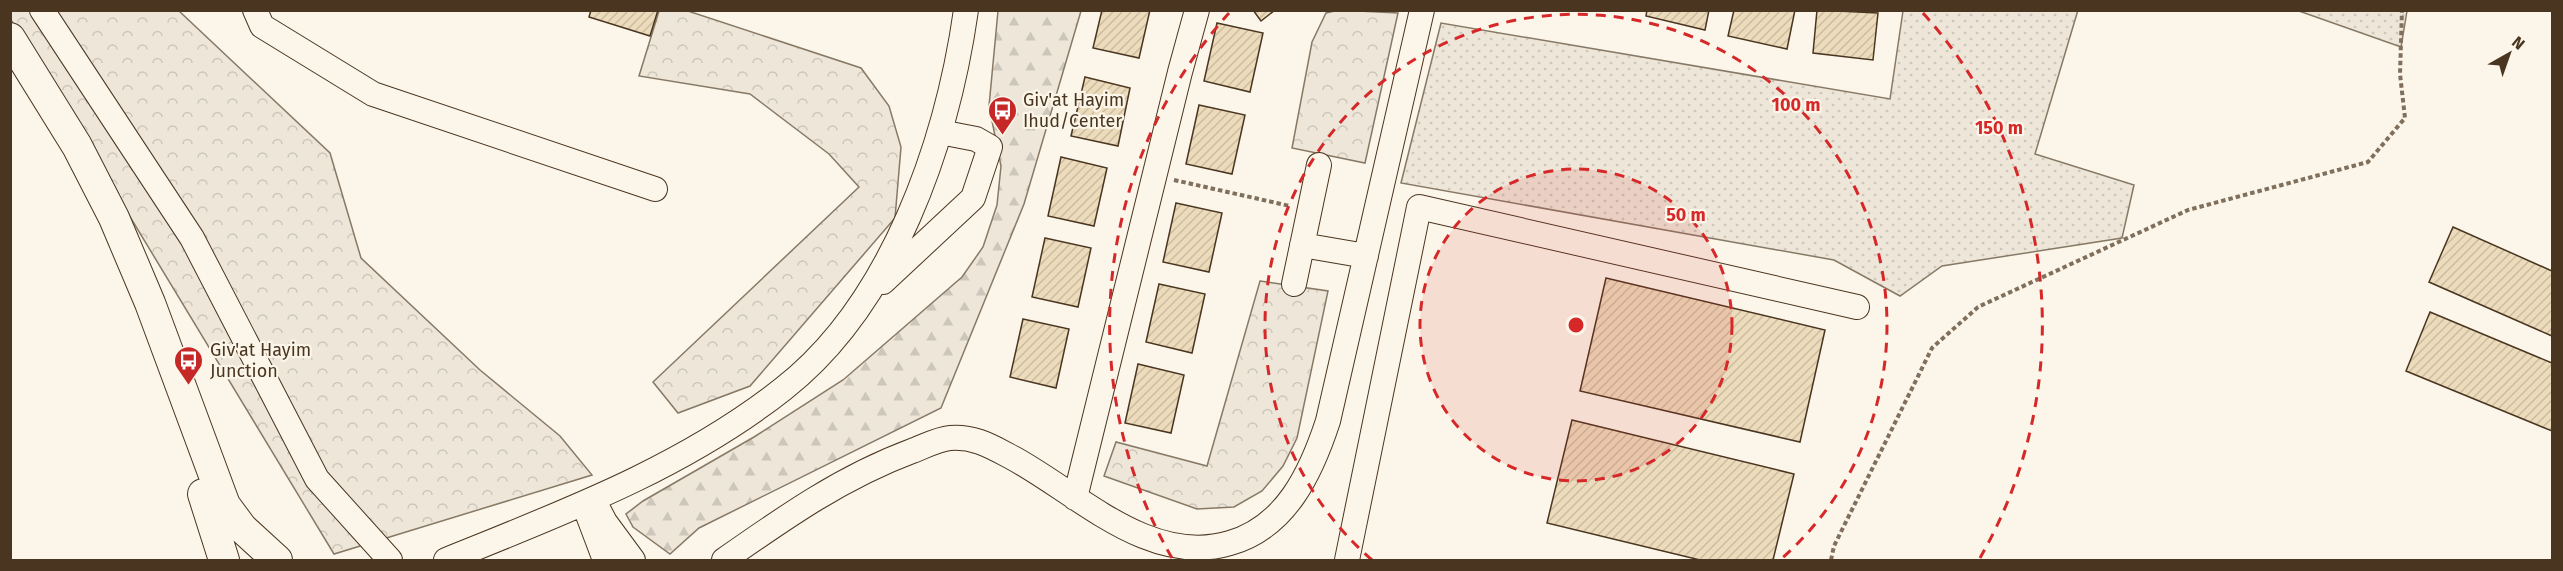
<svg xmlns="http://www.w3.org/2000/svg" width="2563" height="571" font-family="'Fira Sans',sans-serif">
  <defs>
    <pattern id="grass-dots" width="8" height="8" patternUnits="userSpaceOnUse" patternTransform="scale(1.5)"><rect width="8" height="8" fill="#ede6d9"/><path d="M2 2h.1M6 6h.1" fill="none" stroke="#cdc6ba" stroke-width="1.8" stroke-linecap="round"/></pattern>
    <pattern id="forest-firs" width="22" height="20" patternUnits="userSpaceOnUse" patternTransform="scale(1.5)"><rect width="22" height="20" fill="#ede6d9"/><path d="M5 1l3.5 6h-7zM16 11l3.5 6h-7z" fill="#cdc6ba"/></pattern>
    <pattern id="park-crowns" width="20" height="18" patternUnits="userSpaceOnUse" patternTransform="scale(1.5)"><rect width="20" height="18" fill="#ede6d9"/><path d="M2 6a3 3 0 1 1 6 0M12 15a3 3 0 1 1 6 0" fill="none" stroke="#cdc6ba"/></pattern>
    <pattern id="building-hatch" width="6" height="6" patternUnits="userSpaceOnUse" patternTransform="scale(1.5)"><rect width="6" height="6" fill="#ecdcbc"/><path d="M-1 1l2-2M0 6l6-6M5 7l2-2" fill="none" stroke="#ccbda1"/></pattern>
  </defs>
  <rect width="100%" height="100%" fill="#fbf6e9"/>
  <path fill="url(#grass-dots)" stroke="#887966" stroke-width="1.5" d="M2078,10L2035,154L2134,185L2122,238L1942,266L1900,296L1834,260L1401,183L1441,23L1890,99L1903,11Z
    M2299,11H2407L2401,47Z"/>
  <path fill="url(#forest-firs)" stroke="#887966" stroke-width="1.5" d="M998,11H1081L1024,204L941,408L699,528L670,554L633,527L626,514L643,501L754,437L843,380L962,277L983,247L997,205L1001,166L989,106Z"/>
  <path fill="url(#park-crowns)" stroke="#887966" stroke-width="1.5" d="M1339,10L1398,13L1365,163L1292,148L1312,42L1326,13Z
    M11,11H179L330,153L361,258L480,370L560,436L592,475L334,554L11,20Z
    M659,11H688L861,68L889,106L901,147L895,218L750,386L678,413L653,382L859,187L829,154L750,94L639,76Z
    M1260,281L1328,291L1297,438L1283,466L1262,491L1234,507L1197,509L1104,476L1116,442L1207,466Z"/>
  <path fill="url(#building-hatch)" stroke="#4a3520" stroke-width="1.5" d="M591,10H658L650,36L589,17Z
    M1102,10H1150L1139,58L1093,48Z
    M1253,10H1275L1261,21Z
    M1647,10H1709L1705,30L1646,16Z
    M1734,10H1795L1787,49L1728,36Z
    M1817,10L1878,13L1873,60L1813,53Z
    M1217,23L1263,33L1250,92L1204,81Z
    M1085,77L1130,88L1118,146L1071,136Z
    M1199,105L1245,115L1232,174L1186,164Z
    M1061,157L1107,168L1094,226L1048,216Z
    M1176,203L1222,213L1209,272L1163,262Z
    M2453,227L2552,271V336L2429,282Z
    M1045,238L1091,248L1078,307L1032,297Z
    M1606,278L1825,330L1800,442L1580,391Z
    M1159,284L1205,294L1192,353L1146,342Z
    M2430,312L2552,363V431L2406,371Z
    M1023,319L1069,329L1056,388L1010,377Z
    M1138,364L1184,375L1171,433L1125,423Z
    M1572,420L1794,474L1773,560H1700L1547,523Z"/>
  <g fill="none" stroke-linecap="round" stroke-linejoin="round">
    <defs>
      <path id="minor" d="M42,10L192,238L317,479L390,560
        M255,10L262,26L373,94L655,189
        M1302,245L1366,256
        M883,282L973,198L990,147L976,139L940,132
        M1294,284L1319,165
        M1075,498L1180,72L1197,10
        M594,501L605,522L633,560
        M588,515L605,560
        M446,560C562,513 683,468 783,389C892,304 947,143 966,10
        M724,560C784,518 842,477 912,451C923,447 938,439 950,438C975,436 992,447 1013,458C1079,494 1150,567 1230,543C1286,527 1311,473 1328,421L1422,10
        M1347,560L1419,207L1857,307"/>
      <path id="major" d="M10,38L77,146L114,218L150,303L225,505L242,528L277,560
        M203,494L224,560"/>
    </defs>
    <use href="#minor" stroke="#4a3520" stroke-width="26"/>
    <use href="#major" stroke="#4a3520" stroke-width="32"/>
    <path stroke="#7f6f5c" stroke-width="4" stroke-dasharray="4.5 3" stroke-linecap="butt" d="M1174,180L1290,206
      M1831,560L1834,546L1932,348L1978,307L2188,210L2368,162L2405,118L2400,74L2402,10"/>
    <use href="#minor" stroke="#fbf6e9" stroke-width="24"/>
    <use href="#major" stroke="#fbf6e9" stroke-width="30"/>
  </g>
  <circle cx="1576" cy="325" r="156" fill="#d62828" fill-opacity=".12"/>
  <g fill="none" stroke="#d62828" stroke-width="3" stroke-dasharray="10 8">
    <circle cx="1576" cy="325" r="156"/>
    <path d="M1372 560A311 311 0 1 1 1780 560"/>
    <path d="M1172 558A467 467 0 0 1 1229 13M1923 13A467 467 0 0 1 1980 558"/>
  </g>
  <defs>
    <symbol id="bus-pin" viewBox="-11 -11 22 30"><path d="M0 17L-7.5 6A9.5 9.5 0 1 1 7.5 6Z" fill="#c62828" stroke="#fbf6e9"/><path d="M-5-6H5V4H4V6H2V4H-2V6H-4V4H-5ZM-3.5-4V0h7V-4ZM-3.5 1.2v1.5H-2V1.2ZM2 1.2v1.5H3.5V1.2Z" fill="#fff"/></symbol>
  </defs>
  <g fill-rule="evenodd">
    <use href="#bus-pin" x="986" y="94" width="33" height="45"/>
    <use href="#bus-pin" x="172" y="344" width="33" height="45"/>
  </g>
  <g text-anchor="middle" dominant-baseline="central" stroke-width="4.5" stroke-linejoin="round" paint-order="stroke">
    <g font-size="18" fill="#4a3520" stroke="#fbf6e9" text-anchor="start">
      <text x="1023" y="100">Giv'at Hayim<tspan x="1023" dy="21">Ihud/Center</tspan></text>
      <text x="210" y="350">Giv'at Hayim<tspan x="210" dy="21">Junction</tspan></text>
    </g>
  </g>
  <circle cx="1576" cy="325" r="9" fill="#d62828" stroke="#fbf6e9" stroke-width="3"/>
  <g font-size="18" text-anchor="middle" font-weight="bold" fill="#d62828" stroke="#fbf6e9" stroke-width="4.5" stroke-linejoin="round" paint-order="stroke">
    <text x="1796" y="111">100 m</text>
    <text x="1999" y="134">150 m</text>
    <text x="1686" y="221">50 m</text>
  </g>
  <rect width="2563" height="571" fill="none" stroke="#4a3520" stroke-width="24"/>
  <g transform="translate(2509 54) rotate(40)" stroke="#fbf6e9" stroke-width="4.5" paint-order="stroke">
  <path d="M0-4.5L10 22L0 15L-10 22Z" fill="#4a3520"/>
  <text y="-9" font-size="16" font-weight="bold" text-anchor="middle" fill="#4a3520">N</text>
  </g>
</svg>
